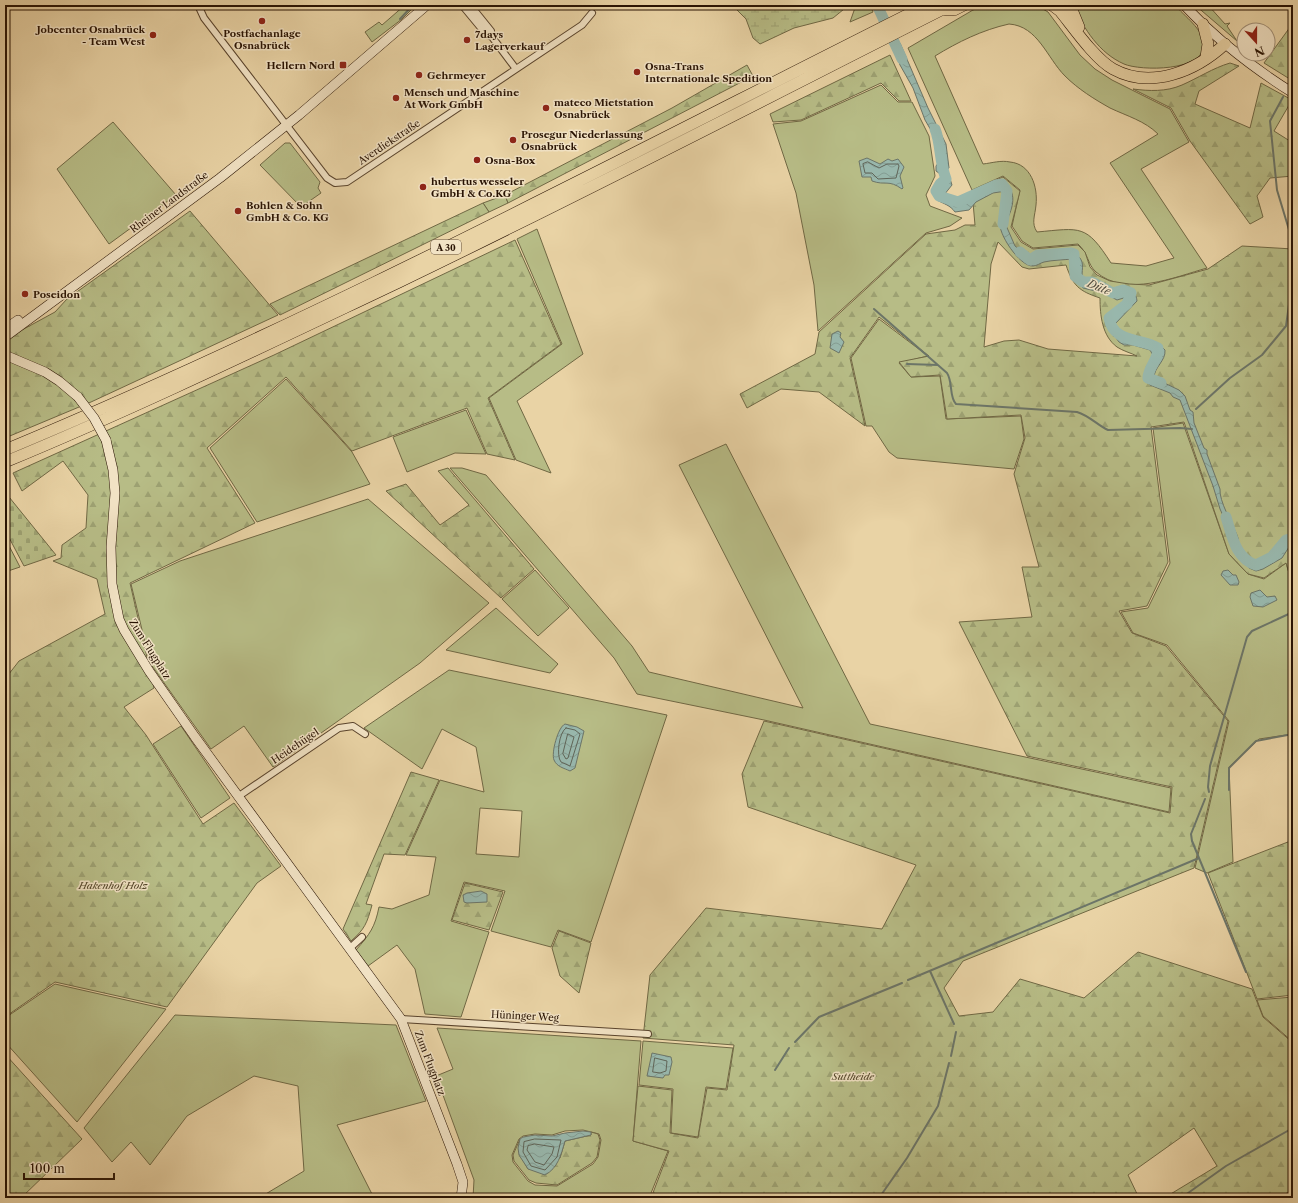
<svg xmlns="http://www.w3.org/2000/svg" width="1298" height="1203" font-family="'Libre Caslon Text',serif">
  <defs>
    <pattern id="forest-firs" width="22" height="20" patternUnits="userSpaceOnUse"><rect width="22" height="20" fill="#b7bc86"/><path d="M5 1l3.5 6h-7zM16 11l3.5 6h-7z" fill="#9da172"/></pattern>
    <pattern id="wetland-marsh" width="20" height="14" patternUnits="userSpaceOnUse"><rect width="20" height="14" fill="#b7bc86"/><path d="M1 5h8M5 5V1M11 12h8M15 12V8" fill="none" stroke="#9da172"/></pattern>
    <pattern id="cemetery-stones" width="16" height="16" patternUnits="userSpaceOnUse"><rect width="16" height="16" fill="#b7bc86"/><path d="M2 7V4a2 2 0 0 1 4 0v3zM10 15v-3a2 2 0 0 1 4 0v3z" fill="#9da172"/></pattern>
    <pattern id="water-waves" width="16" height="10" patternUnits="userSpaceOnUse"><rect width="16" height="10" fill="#98b7ac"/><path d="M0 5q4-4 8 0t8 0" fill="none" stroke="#839c92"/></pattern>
  </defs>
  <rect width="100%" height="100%" fill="#e9d3a5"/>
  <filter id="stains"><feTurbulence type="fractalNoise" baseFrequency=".005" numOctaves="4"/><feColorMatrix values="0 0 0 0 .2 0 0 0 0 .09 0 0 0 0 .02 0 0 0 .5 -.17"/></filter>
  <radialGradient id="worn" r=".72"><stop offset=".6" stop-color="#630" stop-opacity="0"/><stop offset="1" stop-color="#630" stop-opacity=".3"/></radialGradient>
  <path fill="#b7bc86" stroke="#706844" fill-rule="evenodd" d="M405,5H416L402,19L372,42L365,32L379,22L382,25Z
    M856,5H870L873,12L850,22Z
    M987,5H1036L1048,12L1080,55L1095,69L1112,80L1170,109L1189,142L1141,169L1207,268C1175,277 1126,298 1096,272C1087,264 1089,254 1078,244L1033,248L1022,241L1012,226L1020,190L1003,176L972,190L908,48L973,10ZM1009,24C1038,26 1047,58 1065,76C1078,89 1094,99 1110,108C1127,116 1145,121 1158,134L1110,163L1174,258L1146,266L1111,263C1086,224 1081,228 1037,232C1031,223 1035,216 1036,205C1038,187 1031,164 1010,162C1001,160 992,163 983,164L935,56C958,42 982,30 1009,24Z
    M1073,5H1175C1184,16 1203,29 1204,44C1205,72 1140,71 1124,64C1099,53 1084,29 1073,5Z
    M1195,5H1208L1225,24L1230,23L1227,26L1237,41Z
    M881,85L898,102H912L929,136L935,176L926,195L930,206L962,218L950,226L926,233L818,331L814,285L796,193L773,124L801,121Z
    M113,122L176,195L109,244L57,169Z
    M285,143H290L320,182L318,188L321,193L301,207L260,165Z
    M505,195L508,203L489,212L483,203Z
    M537,229L583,354L517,401L551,473L516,460L489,398L562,344L517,239Z
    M879,319L928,356L899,363L911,377L940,376L946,419L1021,416L1024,439L1014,469L897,458L889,452L872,426H866L851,358Z
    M286,379L352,452L370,484L257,522L210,448Z
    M466,410L486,454L455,453L407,472L393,437Z
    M1183,423L1229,554L1248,574L1264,579L1286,563L1293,586V734L1259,739L1229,767L1233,862L1207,873L1195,868L1229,721L1167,645L1133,633L1121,612L1148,608L1170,563L1153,428Z
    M726,444L870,724L1171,788L1169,812L764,720L637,694L614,658L450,468H462L486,475L632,646L649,672L803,708L679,465Z
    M368,499L489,603L420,663L273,767L244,726L211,749L150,663L131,584L180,561Z
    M5,538L20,567L5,572Z
    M535,570L569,608L538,636L502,599Z
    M496,608L558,664L550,673L446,650Z
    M449,670L667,715L591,942L558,930L551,947L491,931L505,891L464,882L451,921L489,932L461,1017L425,1014L415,969L397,945L368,966L356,950C370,934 375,927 379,907L392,909L429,895L436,857L406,855L440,780L484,792L476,747L442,729L422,769L364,728ZM480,808L522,811L519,857L476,854Z
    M181,726L230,798L201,818L153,744Z
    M55,984L166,1009L77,1122L5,1042V1018Z
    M1293,997V1042L1263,1016L1257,1000Z
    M175,1015L396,1025L426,1101L337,1125L374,1198H259L304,1171L298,1086L254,1076L187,1116L150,1165L131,1142L112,1162L84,1128Z
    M437,1028L641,1041L633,1141L668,1151L649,1198H473L474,1180L436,1076L453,1069ZM583,1130L599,1134L601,1140L598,1157L593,1164L557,1186L535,1185L528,1181L513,1162L512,1155L519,1139L523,1136L535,1134L552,1135L565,1131Z
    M643,1041L733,1048L726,1089L706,1087L698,1137L671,1133L673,1089L639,1085Z"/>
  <path fill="url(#forest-firs)" stroke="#706844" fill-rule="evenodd" d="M1293,23V81L1264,63Z
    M890,55L911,101H899L881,83L801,120L773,122L770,114Z
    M1230,63L1239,66L1199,91L1195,104L1250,128L1261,83L1292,100L1274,131L1293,143V176L1270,178L1257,196L1263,217L1250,224L1190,141L1171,108L1133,89C1149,91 1166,92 1182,85C1198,78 1213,68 1230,63Z
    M747,65L753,76L508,203L505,195L672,108Z
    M1003,177L1020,191L1011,227L1021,242L1033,249L1078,245L1085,252L1090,267L1097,275L1110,281L1129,284L1149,285L1208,269L1242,246L1293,249V586L1286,563L1264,578L1248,574L1229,554L1184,422L1151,427L1168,562L1147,606L1119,611L1132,633L1166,646L1228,721L1194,868L963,961L944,988L959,1016L993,1012L1020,979L1084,998L1138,952L1252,989L1263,1017L1293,1043V1189L1279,1198H1164L1217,1166L1194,1128L1128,1175L1139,1198H651L669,1151L633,1141L638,1086L672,1090L670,1133L698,1138L707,1088L727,1090L734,1045L643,1038L650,975L706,908L882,929L916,865L748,807L742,774L764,721L1170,813L1172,787L1027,756L959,622L1032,617L1022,567H1039L1014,474L1025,438L1021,415L947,419L940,375L911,377L899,362L929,356L879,317L850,358L865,426L819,392L781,389L747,408L740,394L815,354L819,332L926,234L955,230L965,225H975L972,191ZM998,242L1022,267L1029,269L1066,265C1073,286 1079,291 1100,298C1100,315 1102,336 1117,347C1123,351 1131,353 1137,356L1048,349L1019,340L1004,341L984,347L991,264Z
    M483,203L489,212L280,315L270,304Z
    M190,211L278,315L91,402L5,438V357L10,352L7,347L8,340L22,330L55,312L67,299Z
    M515,240L561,344L488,398L515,460L487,454L467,408L352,451L286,377L207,448L255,523L130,583L154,688L124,707L146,735L203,824L234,803L281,866L257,883L167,1007L55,982L5,1017V679L19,661L105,614L97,579L53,561L61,558L62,545L86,528L88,495L63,461L22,491L13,473L274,355Z
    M448,468L534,569L501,598L386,491L406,484L440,525L469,505L438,471Z
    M411,772L439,780L405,855L384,854L366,904L372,905C367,923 365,929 351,941L343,929Z
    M1293,840V995L1257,999L1208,873Z
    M465,883L503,892L489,930L452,920Z
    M559,931L591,943L579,993L560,976L552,948Z
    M5,1054L82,1139L21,1198H5Z
    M591,1132L598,1134L600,1140L597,1157L592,1163L557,1185L536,1183L529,1180L514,1161L513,1155L520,1139C517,1152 522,1158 528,1169L560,1158L565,1141L591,1135Z"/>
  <path fill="url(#wetland-marsh)" stroke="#706844" d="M732,5H849L833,18L794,28L760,44L753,38L746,19Z"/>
  <path fill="url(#cemetery-stones)" stroke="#706844" d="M5,492L56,555L24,566L5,530Z"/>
  <path fill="url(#water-waves)" stroke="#6c7568" d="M900,43L928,108L946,144L949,168L947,169L952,185L944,195L945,198C973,206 980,189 1006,185C1018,194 1012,211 1005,223L1015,246L1032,260C1038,258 1071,253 1076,255C1079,256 1081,259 1082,262C1084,270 1079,277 1086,282L1095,284L1116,295C1125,293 1136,288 1137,301L1115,324C1118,337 1125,339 1137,342C1146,344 1153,346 1162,347L1165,350C1166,361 1154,367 1154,378L1179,390L1185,396L1190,410L1193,412L1194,423L1204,448L1207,450V454L1220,489C1219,501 1232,523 1237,535C1239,539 1238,543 1240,547C1245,554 1250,561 1256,566L1279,554L1291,533L1293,534V548L1289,547L1282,558L1263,569L1256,571L1249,568L1236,551L1230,531L1220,509L1213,486L1180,400L1173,397L1170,393L1150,385C1144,374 1152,369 1155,359L1150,350L1133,345H1124L1119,342L1111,331L1109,321L1128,305L1129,299L1127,297L1117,300L1104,293L1083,288C1075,279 1079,271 1075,260L1072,259C1063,260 1053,260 1044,262C1040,263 1037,266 1033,266C1020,267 997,233 1000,221C1003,210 1010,204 1006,191L993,193L976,202L969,210L955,212C950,205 944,204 937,200L938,190L944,184L943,176L936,171V166L941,159L939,144L925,120L913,88L900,65L894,47Z
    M867,158L880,164L888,159L892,161L898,159L904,167L900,176L903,188L902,189C888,179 886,186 872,181L871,177H862L859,161Z
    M838,331L841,333L840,337L844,342L839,353L830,348L832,334Z
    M1228,570L1233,575H1236L1239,582L1238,585H1230L1221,575L1223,571Z
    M1260,590L1267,597L1275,596L1277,600L1263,607L1253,606L1250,597L1251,593Z
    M565,724L577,727L584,731L575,768L570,771C564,768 557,767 554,760C551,753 558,727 565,724Z
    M481,891L487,894V902L467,903L464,902L463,895L467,893Z
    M652,1053L671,1057L672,1062L669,1075H665L663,1078L647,1076Z
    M583,1131L591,1132V1135L565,1141C561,1155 558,1168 545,1175L528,1169L519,1155L518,1148L520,1139L523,1137L535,1135L552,1136L565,1133Z"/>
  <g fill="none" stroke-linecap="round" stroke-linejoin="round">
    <path stroke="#606558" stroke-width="1" d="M868,162L879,168L887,164H898L899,166L896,178L878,179L872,173H865L863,164Z
      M566,728L575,730L580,734L570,766L561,762C556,756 559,732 566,728Z
      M568,734L574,737L568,758L566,759L563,754Z
      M655,1058L667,1061L666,1071L660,1073L653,1072Z
      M535,1139L561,1140L557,1157L545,1170L531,1166L523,1152L524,1142Z
      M535,1144L554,1147L552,1154L544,1165L535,1162L527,1150L528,1146Z"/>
    <path stroke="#6c7568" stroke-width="2" d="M874,5L877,6
      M400,19L413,5
      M1283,97L1270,121L1277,190L1293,243
      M874,309L947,373C953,382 949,397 956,404L1077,412C1090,416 1097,425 1108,430L1180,428L1192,429
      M907,364L938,365
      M1196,409L1230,378L1262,355L1286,326L1293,276
      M1229,790V768L1256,741L1293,734
      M1209,792L1208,787L1210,766L1247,637L1252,631L1293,612
      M1205,799L1191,834L1192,841L1246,972
      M930,971L954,1024
      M908,980L1199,858
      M795,1042L819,1017L902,983
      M951,1056L956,1032
      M775,1070L789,1048
      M879,1198L907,1158L938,1106L949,1063
      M1181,1198L1226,1166L1291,1129"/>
    <path stroke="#98b7ac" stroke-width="11" d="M877,5L902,59
      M935,129C941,143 939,161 946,179L940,184L936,191L939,196L958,202L996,185L1002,184L1007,191L1003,224
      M1020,252L1030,260L1038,255L1071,253L1074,254L1075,276L1083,282H1092L1113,293L1123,290L1131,293L1127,304L1109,318C1113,343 1141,338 1158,348C1159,359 1148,367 1148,378L1161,383
      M1226,517C1232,535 1235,558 1256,565L1272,557L1286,540L1293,538"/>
    <defs>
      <path id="street" d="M198,5L204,18L327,178L335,183L347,182L582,25L592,13
        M462,5L486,34L492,37
        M470,5L491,31L492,37L516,69
        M239,796L339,728L353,726L365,734
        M350,948L362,937
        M401,1019L648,1034"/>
      <path id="secondary" d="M1184,5C1216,39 1253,68 1293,93
        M5,329L18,320
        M5,337L220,178L299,115L427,5
        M5,355L45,372L59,381L78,397
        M106,440L113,470L115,493L111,547L112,584L119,619L124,630L149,671L195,737L401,1019L457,1164L463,1182L461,1198"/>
      <path id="highway" d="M1052,5L1060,11C1073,27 1095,59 1113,69C1151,90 1196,71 1225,44
        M1070,5L1079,27
        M945,10H954L964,5
        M1203,24L1208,44L1206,57
        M5,450C320,319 622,158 927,5
        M5,462C138,407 268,344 399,282C584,193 767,98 951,5"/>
    </defs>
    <use href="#street" stroke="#59432c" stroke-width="8"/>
    <use href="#secondary" stroke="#291303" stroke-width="10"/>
    <use href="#highway" stroke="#291303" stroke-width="12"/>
    <use href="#street" stroke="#f1e2c4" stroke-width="6"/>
    <use href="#secondary" stroke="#f1e2c4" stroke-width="9"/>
    <use href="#highway" stroke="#e9d3a5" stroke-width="11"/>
    <defs>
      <path id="secondary-bridge" d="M78,397L94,418L106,440"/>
    </defs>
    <use href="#secondary-bridge" stroke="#291303" stroke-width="10" stroke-linecap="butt"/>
    <use href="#secondary-bridge" stroke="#f1e2c4" stroke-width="9"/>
  </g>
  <g fill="#8f2418" stroke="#f1e2c4" stroke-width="1.5">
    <circle cx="262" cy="21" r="4"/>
    <circle cx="153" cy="35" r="4"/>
    <circle cx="467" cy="40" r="4"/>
    <rect x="339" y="61" width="8" height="8" rx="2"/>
    <circle cx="637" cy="72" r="4"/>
    <circle cx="419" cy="75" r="4"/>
    <circle cx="396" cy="98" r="4"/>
    <circle cx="546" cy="108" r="4"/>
    <circle cx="513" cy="140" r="4"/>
    <circle cx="477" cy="160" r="4"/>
    <circle cx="423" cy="187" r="4"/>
    <circle cx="238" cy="211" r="4"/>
    <circle cx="25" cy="294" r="4"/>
  </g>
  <g text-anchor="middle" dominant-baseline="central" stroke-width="3" stroke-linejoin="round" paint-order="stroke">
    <rect fill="#f1e2c4" stroke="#65513d" stroke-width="1" x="431" y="240" width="30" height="14" rx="3"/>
    <g font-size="9" font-weight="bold" fill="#291303">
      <text x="446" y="247">A 30</text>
    </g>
    <g font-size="10" font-weight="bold" fill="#291303" stroke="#f1e2c4" text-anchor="start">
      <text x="145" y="29" text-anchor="end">Jobcenter Osnabrück<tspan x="145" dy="12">- Team West</tspan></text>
      <text x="262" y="33" text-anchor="middle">Postfachanlage<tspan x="262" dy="12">Osnabrück</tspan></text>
      <text x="475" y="34">7days<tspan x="475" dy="12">Lagerverkauf</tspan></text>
      <text x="335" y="65" text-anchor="end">Hellern Nord</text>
      <text x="645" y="66">Osna-Trans<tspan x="645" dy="12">Internationale Spedition</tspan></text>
      <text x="427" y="75">Gehrmeyer</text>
      <text x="404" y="92">Mensch und Maschine<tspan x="404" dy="12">At Work GmbH</tspan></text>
      <text x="554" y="102">mateco Mietstation<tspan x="554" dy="12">Osnabrück</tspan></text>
      <text x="521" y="134">Prosegur Niederlassung<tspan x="521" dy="12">Osnabrück</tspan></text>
      <text x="485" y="160">Osna-Box</text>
      <text x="431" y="181">hubertus wesseler<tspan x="431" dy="12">GmbH &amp; Co.KG</tspan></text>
      <text x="246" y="205">Bohlen &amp; Sohn<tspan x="246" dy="12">GmbH &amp; Co. KG</tspan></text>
      <text x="33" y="294">Poseidon</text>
    </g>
    <g font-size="10" fill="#291303" stroke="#f1e2c4">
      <text transform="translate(389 142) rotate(-34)">Averdiekstraße</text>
      <text transform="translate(169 202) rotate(-37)">Rheiner Landstraße</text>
      <text transform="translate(150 649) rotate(58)">Zum Flugplatz</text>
      <text transform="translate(295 746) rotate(-34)">Heidehügel</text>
      <text transform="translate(525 1016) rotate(3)">Hüninger Weg</text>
      <text transform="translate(430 1063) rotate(69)">Zum Flugplatz</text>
    </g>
    <g font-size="10" font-style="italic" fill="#54462a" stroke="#f1e2c4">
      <text x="113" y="885">Hakenhof Holz</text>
      <text x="853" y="1076">Suttheide</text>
    </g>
    <g font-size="11" font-style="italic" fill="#504c3e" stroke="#f1e2c4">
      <text transform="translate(1099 287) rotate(22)">Düte</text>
    </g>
  </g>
  <rect width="1298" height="1203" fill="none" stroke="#e9d3a5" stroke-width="20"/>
  <rect x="6" y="6" width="1286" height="1191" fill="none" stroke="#291303" stroke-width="2"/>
  <rect x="10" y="10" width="1278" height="1183" fill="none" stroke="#291303"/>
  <g transform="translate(1256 42) rotate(159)"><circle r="19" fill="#f1e2c4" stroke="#a18f77"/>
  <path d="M0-3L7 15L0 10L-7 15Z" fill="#8f2418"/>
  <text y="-6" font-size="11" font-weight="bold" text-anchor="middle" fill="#291303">N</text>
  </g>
  <path d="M24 1173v6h90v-6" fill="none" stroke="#291303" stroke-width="2"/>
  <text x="30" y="1173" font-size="12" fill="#291303" stroke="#f1e2c4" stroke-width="3" paint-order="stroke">100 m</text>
  <rect width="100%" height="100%" filter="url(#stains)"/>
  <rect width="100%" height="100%" fill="url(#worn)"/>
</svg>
